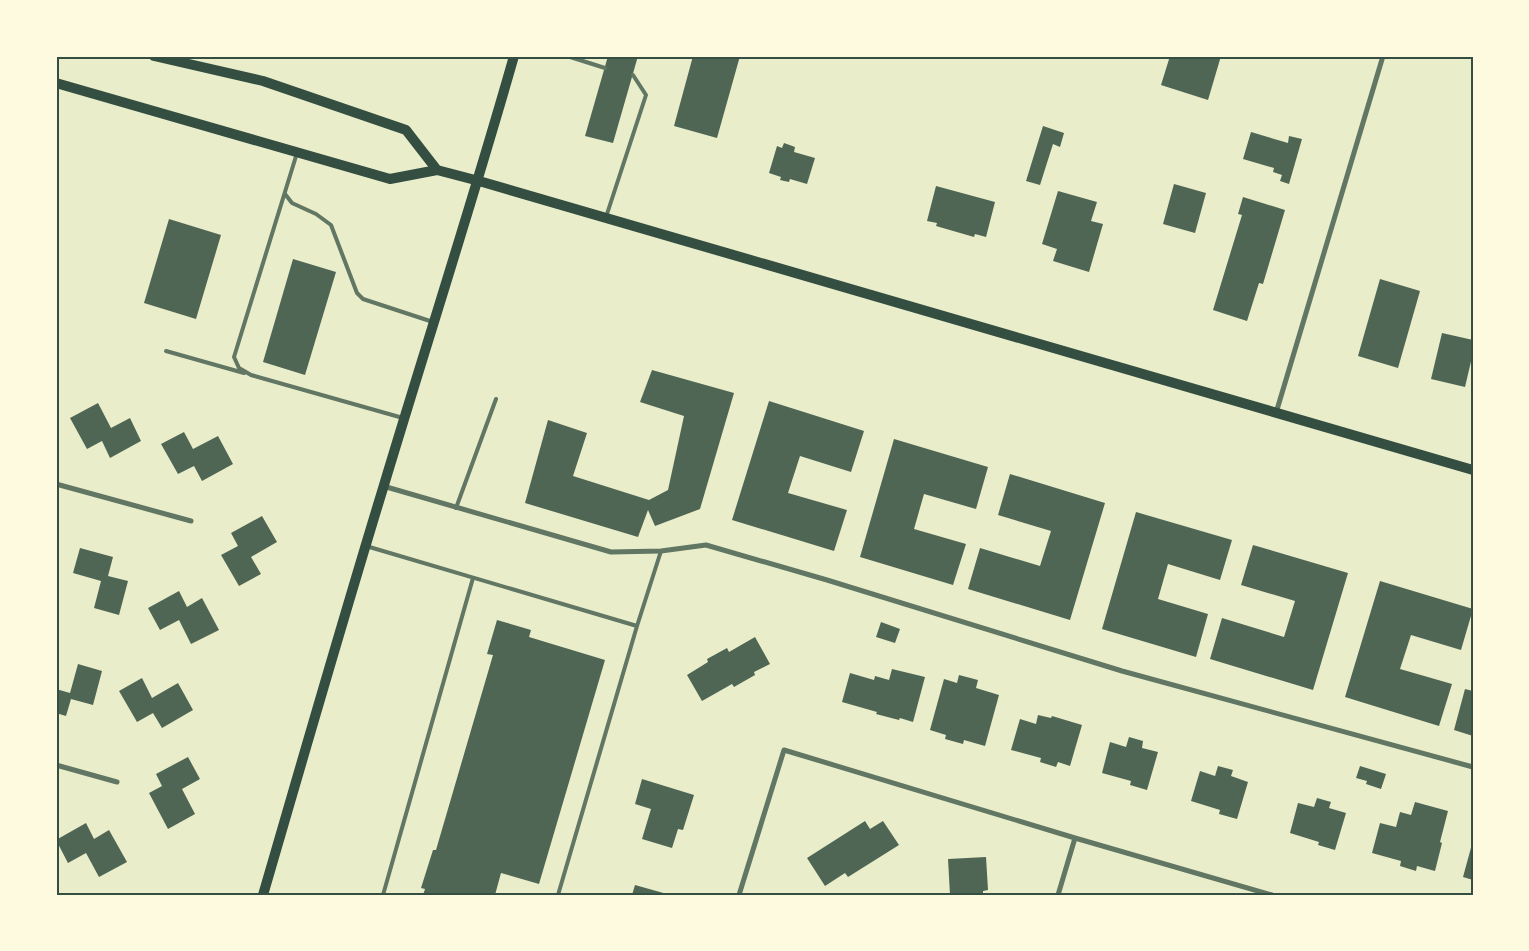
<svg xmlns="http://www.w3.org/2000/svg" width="1529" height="951" font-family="'Public Sans',sans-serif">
  <rect width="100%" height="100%" fill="#e9edc9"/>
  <path fill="#4f6655" d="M608,56H638L613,143L585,136Z
    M693,56H740L717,138L674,126Z
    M1170,56H1221L1208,100L1161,85Z
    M1043,126L1064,133L1060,147L1053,144L1040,185L1026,181Z
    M1251,132L1288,143L1289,136L1302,139L1289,184L1280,181L1282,175L1273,172L1274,168L1243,159Z
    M784,143L795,147L794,152L815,158L807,184L790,179L789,182L780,180L781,177L769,173L777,146L782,148Z
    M1174,184L1206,193L1195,233L1163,224Z
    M936,186L995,202L986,237L975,234L974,237L936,226L937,223L927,221Z
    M1058,191L1097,202L1091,221L1103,224L1089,272L1053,261L1057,249L1042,244Z
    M1243,197L1285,210L1263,284L1259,283L1247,321L1213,310L1242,215L1238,214Z
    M169,219L221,235L196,319L144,303Z
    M293,259L336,272L305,375L263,362Z
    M1380,279L1420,291L1398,368L1358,356Z
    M1442,333L1473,340V353L1465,387L1431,379Z
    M652,370L734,393L700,509L655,526L648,510L638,537L525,503L548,420L587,433L573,476L649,500L668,490L684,416L640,402Z
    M769,401L864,431L851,472L800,456L788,493L847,510L834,551L732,520Z
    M98,403L111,428L130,418L141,441L110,458L102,441L87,449L70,418Z
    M184,432L193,449L218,436L233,464L202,481L194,466L178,474L161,444Z
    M894,439L988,467L976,509L924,494L914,529L966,544L953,585L860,557Z
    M1010,474L1105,503L1070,620L968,589L980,548L1040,566L1051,531L998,515Z
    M1136,512L1232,540L1220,580L1168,564L1158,599L1208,614L1196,657L1102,629Z
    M262,516L277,542L251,557L261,574L239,586L221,555L238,546L231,533Z
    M1253,545L1348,573L1313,690L1210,659L1222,618L1284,637L1295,601L1241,585Z
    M80,548L113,557L108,576L128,581L119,615L94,608L101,581L73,573Z
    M1380,581L1473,609L1461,650L1411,635L1400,669L1452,684L1439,726L1345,697Z
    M179,591L187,607L202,598L219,630L191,644L179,620L160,630L148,608Z
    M497,620L531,630L529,637L605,660L539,884L501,873L495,895H423L425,889L421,888L433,850H436L493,655L487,654Z
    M881,622L900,629L895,643L876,637Z
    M755,637L770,664L754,672L755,675L734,687L732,684L702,701L687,675L708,662L707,659L727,648L729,652Z
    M78,664L102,671L93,705L71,699L66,716L56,713V689L70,693Z
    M892,669L925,677L913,722L900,718L899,720L876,714L877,712L842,702L850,673L874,680L875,676L889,680Z
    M959,675L978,680L976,688L999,695L985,746L964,740L963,744L945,739L946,735L930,730L944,679L957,683Z
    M142,678L152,698L178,683L193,710L162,728L153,713L137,722L119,691Z
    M1465,689L1473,691V736L1454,730Z
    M1038,715L1051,718L1052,716L1082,725L1070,766L1058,762L1056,767L1040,762L1041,758L1011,750L1020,719L1036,724Z
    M1129,737L1143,741L1142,748L1158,752L1147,790L1130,785L1131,781L1102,773L1110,742L1126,747Z
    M188,757L200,779L182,789L195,814L168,829L149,793L162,786L156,774Z
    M1218,766L1233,770L1231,776L1248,782L1237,819L1219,814L1220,810L1191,801L1200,771L1215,776Z
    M1360,766L1386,774L1381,789L1366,784L1367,781L1356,778Z
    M642,779L694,795L683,830L678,829L672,848L642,839L651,809L635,804Z
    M1317,798L1331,802L1329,808L1346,813L1335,850L1318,845L1319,842L1290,833L1298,803L1314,807Z
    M1415,802L1448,811L1440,842L1442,843L1435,871L1417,866L1416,871L1400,866L1401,861L1372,853L1380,823L1396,827L1400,812L1411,815Z
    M865,821L870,829L883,821L899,845L848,877L845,873L825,886L807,858Z
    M86,823L94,839L109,830L127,862L99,877L86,853L68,863L56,840Z
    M1472,844H1473V880L1463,877Z
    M986,857L988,890L983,891V895H950L948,859Z
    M635,885L667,894L666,895H632Z"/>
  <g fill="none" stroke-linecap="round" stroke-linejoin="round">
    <path stroke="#617663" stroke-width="4" d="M567,56L605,68
      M297,153L234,357L239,368L251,375L403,418
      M285,194L292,203L316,214L331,225L357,293L363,299L433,322
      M606,217L646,95L633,75
      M166,351L244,373
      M456,508L496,399
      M366,546L637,626
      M383,895L473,578
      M558,895L637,626L661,551"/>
    <path stroke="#617663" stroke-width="5" d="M1276,413L1383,56
      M56,484L191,521
      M383,486L611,552L661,551L706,545L827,580L1122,671L1473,767
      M56,765L117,782
      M739,895L784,750L1075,838L1272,895
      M1058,895L1075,838"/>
    <path stroke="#344e41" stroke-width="10" d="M154,56L263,81L406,130L437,170
      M56,83L390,179L437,170L479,181L1473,470
      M263,895C303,758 342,622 384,485C427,342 473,200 514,56"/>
  </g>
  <rect width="1529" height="951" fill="none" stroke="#fefae0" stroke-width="115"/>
  <rect x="58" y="58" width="1414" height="836" fill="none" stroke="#344e41" stroke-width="2"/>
</svg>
